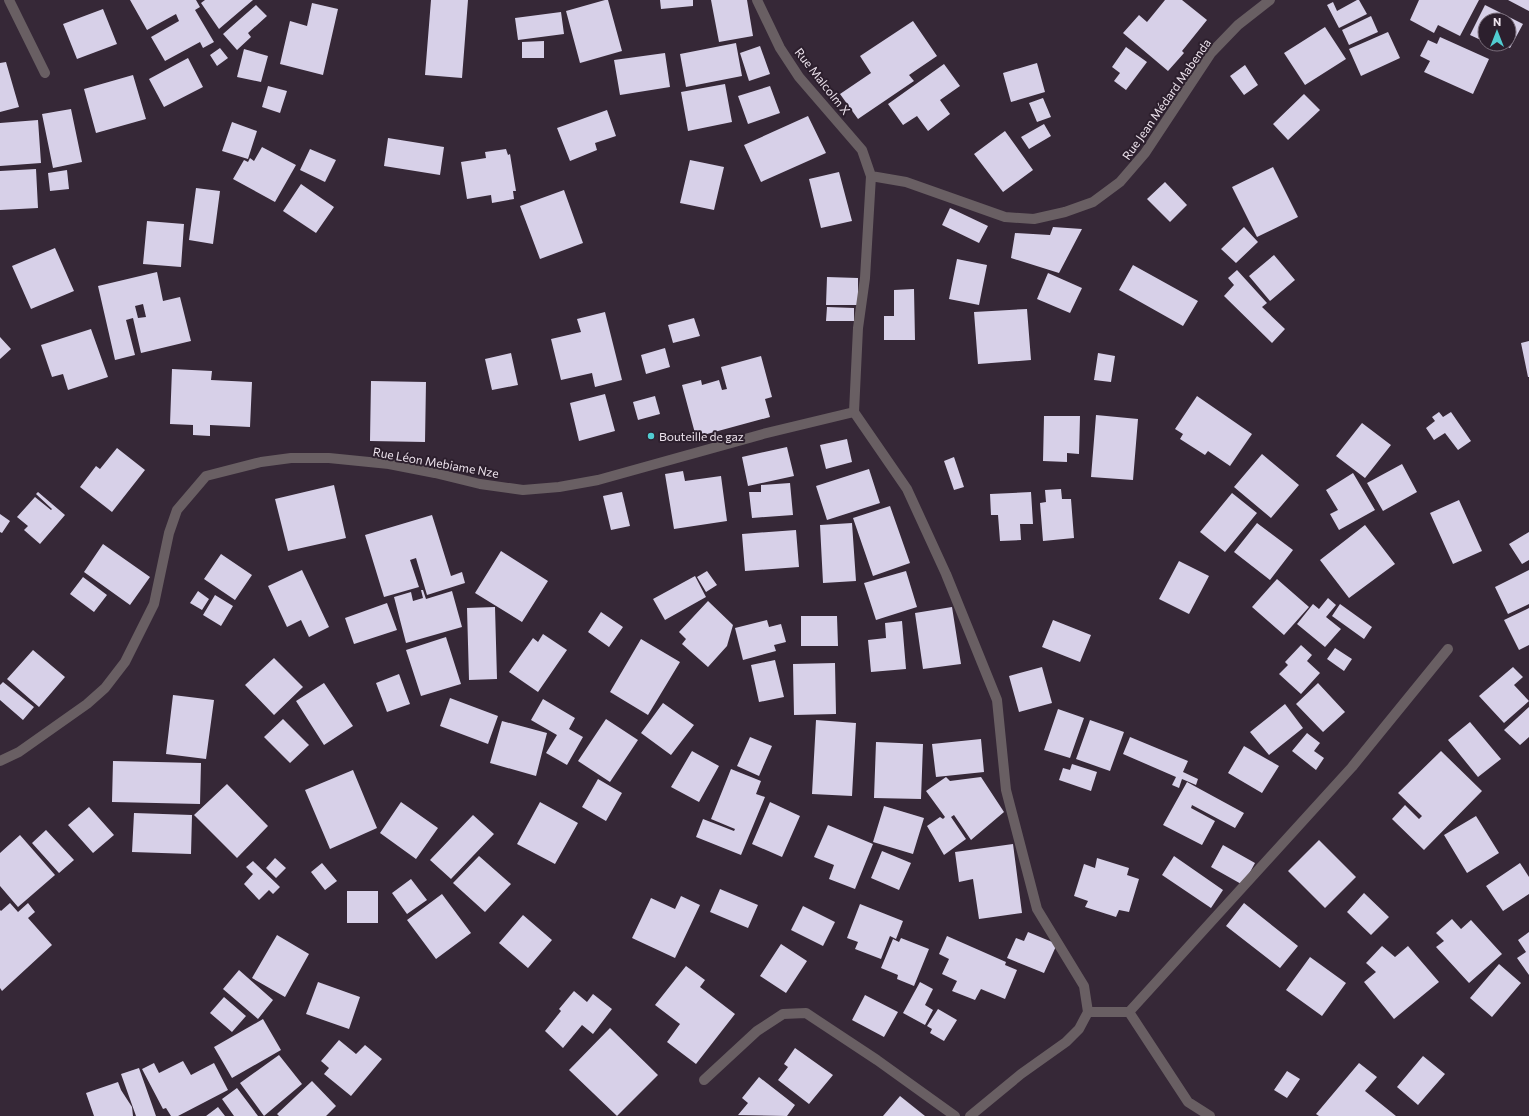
<svg xmlns="http://www.w3.org/2000/svg" width="1529" height="1116" font-family="Commissioner,sans-serif">
  <rect width="100%" height="100%" fill="#362837"/>
  <path fill="#d7d0e8" fill-rule="evenodd" d="M130,0H196L200,7L195,10L214,42L203,48L200,42L165,61L151,37L179,21L176,14L147,30Z
    M205,0H253L219,29L201,3Z
    M431,0H468L462,78L425,75Z
    M605,0H608L622,51L580,63L566,11Z
    M660,0H693V6L661,9Z
    M711,0H747L753,36L719,42Z
    M1165,0H1182L1207,20L1182,51L1184,53L1168,71L1123,33L1139,15L1147,22Z
    M1357,0H1359L1367,14L1339,28L1327,5L1333,2L1337,11Z
    M1419,0H1479L1460,36L1438,25L1434,33L1410,20Z
    M1508,0H1529V11Z
    M312,3L338,9L323,75L280,64L290,21L307,26Z
    M256,5L267,16L248,33L251,37L237,50L223,34Z
    M1485,5L1523,24L1510,48L1502,44H1509V20H1485V42L1470,35Z
    M103,9L117,44L77,59L63,24Z
    M561,12L564,34L518,40L515,18Z
    M1371,16L1378,32L1349,45L1342,30Z
    M913,21L937,56L909,75L914,81L858,119L840,94L871,73L860,56Z
    M1325,27L1346,59L1305,85L1284,53Z
    M1388,32L1400,58L1361,76L1349,49Z
    M1440,37L1489,59L1473,94L1424,72L1430,61L1420,56L1428,40L1437,44Z
    M544,41V58H522V42Z
    M736,43L742,76L686,87L680,54Z
    M760,46L770,74L749,81L740,53Z
    M1126,47L1147,62L1126,90L1114,81L1120,73L1112,67Z
    M220,48L228,58L217,66L210,55Z
    M244,49L268,56L261,82L237,77Z
    M665,53L670,87L620,95L614,60Z
    M188,58L203,87L164,107L149,79Z
    M6,62L19,107L0,112V63Z
    M1037,63L1045,92L1011,102L1003,73Z
    M944,64L960,86L940,100L950,114L928,131L917,116L903,125L888,104Z
    M1245,65L1258,85L1244,95L1230,76Z
    M133,75L146,119L96,133L84,89Z
    M725,84L732,122L688,131L681,92Z
    M268,86L287,91L280,113L262,107Z
    M770,86L780,113L748,124L738,96Z
    M1304,94L1320,110L1288,140L1273,124Z
    M1043,98L1051,117L1037,122L1029,103Z
    M71,109L82,162L53,168L42,114Z
    M607,110L616,136L595,143L597,150L570,161L557,128Z
    M808,116L826,153L761,182L744,145Z
    M38,120L41,163L0,166V123Z
    M232,122L257,131L248,159L222,151Z
    M1044,124L1051,136L1029,149L1021,137Z
    M1005,131L1033,170L1003,192L974,154Z
    M388,138L444,147L440,175L384,166Z
    M262,147L296,165L275,202L233,179L244,160L248,162L250,158L254,161Z
    M310,149L336,160L325,182L300,170Z
    M506,149L508,155L510,154L516,191H513L514,199L492,203L491,195L467,199L461,162L486,158L485,152Z
    M690,160L724,167L714,210L680,203Z
    M1273,167L1298,217L1257,237L1232,187Z
    M36,169L38,208L0,210V171Z
    M67,170L69,189L50,191L48,173Z
    M839,172L852,221L821,228L809,179Z
    M1165,182L1187,205L1170,222L1147,199Z
    M301,184L334,207L316,233L283,211Z
    M196,188L220,191L213,244L189,240Z
    M564,190L583,243L540,259L520,206Z
    M950,208L988,226L979,243L942,225Z
    M147,221L184,224L181,267L143,264Z
    M1053,227L1082,229L1059,273L1011,258L1015,233L1050,235Z
    M1244,227L1258,242L1236,263L1221,249Z
    M55,248L74,291L31,309L12,266Z
    M1274,255L1295,280L1270,301L1249,276Z
    M957,259L987,265L979,305L949,299Z
    M1133,265L1198,301L1183,326L1119,290Z
    M1237,270L1267,303L1262,307L1285,329L1272,343L1224,296L1234,285L1228,278Z
    M157,272L163,301L180,297L191,341L141,353L133,318L126,320L135,355L115,360L98,286ZM143,304L146,317L138,318L135,306Z
    M1048,273L1082,288L1070,313L1037,299Z
    M827,277L858,278V305H826Z
    M914,289L915,340H884V316H894V290Z
    M827,307L854,308V321H826Z
    M1027,309L1031,360L978,364L974,312Z
    M605,312L622,380L595,387L592,373L561,380L551,339L581,332L577,319Z
    M694,318L700,336L673,343L668,325Z
    M91,329L108,377L68,390L63,374L52,377L41,345Z
    M0,337L11,349L0,359Z
    M1529,341V377H1528L1521,343Z
    M665,348L670,367L646,374L641,355Z
    M511,353L518,385L492,390L485,359Z
    M1098,353L1115,356L1111,382L1094,380Z
    M761,356L772,397L765,399L770,417L696,437L682,385L701,380L702,385L719,380L722,390L727,389L721,367Z
    M172,369L212,371L211,380L252,382L250,427L210,425V436L193,435V425L170,424Z
    M371,381L426,382L425,442L370,441Z
    M605,394L615,431L579,441L570,403Z
    M655,396L660,414L638,420L633,402Z
    M1197,396L1252,434L1230,466L1208,451L1205,455L1180,439L1183,434L1175,429Z
    M1439,412L1443,417L1451,412L1471,441L1458,450L1445,433L1434,440L1426,428L1435,421L1432,417Z
    M1096,415L1138,419L1133,480L1091,477Z
    M1044,416H1080L1079,454L1067,453V462L1043,461Z
    M1362,423L1391,445L1365,478L1336,456Z
    M847,439L852,462L826,469L820,445Z
    M787,447L794,476L748,486L742,457Z
    M117,448L145,470L112,512L80,487L96,466L100,469Z
    M1262,454L1299,485L1271,518L1234,487Z
    M954,457L964,487L954,490L944,461Z
    M1402,464L1417,492L1383,511L1367,483Z
    M869,469L880,503L827,520L816,486Z
    M683,471L685,481L721,476L727,521L674,529L665,474Z
    M1353,473L1375,510L1339,530L1330,514L1338,510L1326,490Z
    M790,483L793,515L752,518L749,492H761V485Z
    M334,485L346,538L288,551L275,499Z
    M1061,489L1062,499H1071L1074,538L1043,541L1040,503L1046,502L1045,490Z
    M38,492L65,515L40,544L24,530L28,526L17,517L35,497L51,510L52,509L36,494Z
    M622,492L630,526L611,530L603,496Z
    M1031,492L1033,524H1020L1021,540L1000,541L998,515H991L990,494Z
    M1232,493L1257,513L1225,552L1200,532Z
    M1459,500L1482,551L1453,564L1430,513Z
    M890,506L910,563L873,576L853,518Z
    M0,514L10,521L2,533L0,532Z
    M432,515L451,576L462,572L465,583L427,595L416,558L410,560L419,587L384,597L365,535Z
    M852,523L856,581L823,583L820,525Z
    M1257,523L1293,550L1270,580L1234,552Z
    M1365,525L1395,564L1349,598L1320,560Z
    M796,530L799,567L745,571L742,534Z
    M1529,532V560L1522,564L1509,544Z
    M103,544L150,577L130,605L84,572Z
    M501,551L548,581L522,622L475,593Z
    M221,554L252,575L235,600L204,579Z
    M1179,561L1209,576L1189,614L1159,599Z
    M302,570L329,627L309,637L301,620L287,627L268,586Z
    M1529,570V604L1508,614L1495,587Z
    M707,571L717,585L706,592L697,577Z
    M906,571L917,607L876,620L864,583Z
    M695,576L706,597L665,620L653,599Z
    M83,577L107,595L94,612L70,594Z
    M1277,579L1309,607L1284,635L1252,607Z
    M421,590H423L426,599L452,591L462,627L406,643L394,597L411,592L413,601L423,598Z
    M198,591L209,599L202,610L190,603Z
    M215,595L233,606L221,626L203,615Z
    M1328,598L1336,605L1326,617L1341,629L1325,647L1297,624L1313,604L1319,609Z
    M708,601L733,625L727,646L708,667L682,644L686,639L679,632Z
    M387,603L397,630L354,644L345,618Z
    M1340,604L1372,627L1364,639L1332,616Z
    M495,607L497,679L469,680L467,608Z
    M952,607L961,664L923,669L915,613Z
    M1529,608V645L1519,650L1504,620Z
    M601,612L623,627L609,647L588,632Z
    M801,616H837L838,646H801Z
    M767,620L769,627L781,624L786,642L774,645L776,651L743,660L735,628Z
    M1053,620L1091,635L1080,662L1042,647Z
    M902,621L906,669L871,672L868,640L886,638L885,623Z
    M543,634L567,650L538,692L509,672L533,638L538,642Z
    M446,637L461,684L421,696L406,650Z
    M641,639L680,662L648,715L610,692Z
    M1301,645L1312,655L1307,661L1320,673L1301,694L1279,674L1288,665L1285,662Z
    M1335,648L1352,659L1344,671L1327,659Z
    M33,650L65,677L39,707L7,679Z
    M274,658L303,687L274,715L245,685Z
    M775,660L784,697L759,702L751,665Z
    M835,663L836,714L794,715L793,664Z
    M1042,667L1052,703L1019,712L1009,676Z
    M1513,667L1523,677L1514,685L1529,701L1504,723L1479,696Z
    M399,674L410,704L387,712L376,683Z
    M3,682L34,707L23,720L0,700V685Z
    M324,683L353,726L324,745L296,701Z
    M1318,683L1345,712L1323,732L1296,704Z
    M173,695L214,700L206,759L166,754Z
    M450,698L498,716L488,744L440,726Z
    M543,699L575,718L569,729L583,737L567,765L546,753L557,735L531,720Z
    M663,703L694,725L671,755L641,733Z
    M1285,704L1303,728L1269,755L1250,732Z
    M1529,707V737L1520,745L1504,730Z
    M1058,709L1084,718L1070,758L1044,750Z
    M283,719L309,745L290,763L264,737Z
    M606,719L638,740L610,782L578,761Z
    M816,720L856,723L852,796L812,794Z
    M1090,720L1124,732L1110,771L1076,759Z
    M502,721L547,733L536,776L490,763Z
    M1470,722L1501,759L1478,777L1448,740Z
    M1307,733L1320,743L1314,751L1324,758L1316,770L1292,751Z
    M750,737L772,746L759,776L737,766Z
    M1130,737L1188,761L1183,772L1198,779L1196,785L1182,779L1179,788L1172,785L1176,777L1123,754Z
    M981,739L984,772L936,777L932,744Z
    M876,742L923,744L921,799L874,798Z
    M1244,746L1279,766L1262,793L1228,773Z
    M692,751L719,766L699,802L671,787Z
    M1441,751L1482,791L1424,850L1392,819L1405,805L1419,819L1422,816L1398,793Z
    M113,761L201,763L200,804L112,802Z
    M1072,764L1097,772L1091,791L1059,780L1063,768L1070,770Z
    M731,769L761,781L756,794L765,797L741,855L696,837L703,819L734,831L735,829L711,819Z
    M353,770L377,828L330,849L305,790Z
    M946,777L950,781L981,777L1004,812L971,840L954,815L951,817L966,839L944,855L927,826L940,817L943,819L945,817L926,791Z
    M598,779L622,793L606,821L582,807Z
    M1187,782L1244,813L1235,828L1192,805L1191,808L1215,821L1202,845L1163,825Z
    M227,784L268,826L237,858L194,815Z
    M401,802L438,828L416,859L380,833Z
    M540,802L578,823L555,864L517,844Z
    M770,802L800,816L782,857L752,844Z
    M884,806L924,818L913,854L873,842Z
    M89,807L114,835L93,853L68,825Z
    M134,813L192,815L191,854L132,852Z
    M473,815L494,834L451,879L430,860Z
    M1476,816L1499,853L1467,873L1444,835Z
    M828,825L873,844L855,889L829,879L834,865L814,857Z
    M46,830L74,860L59,873L32,843Z
    M20,835L55,875L18,907L0,886V853Z
    M1319,840L1356,877L1325,908L1288,871Z
    M1013,844L1022,913L979,919L973,879L959,882L955,852Z
    M1223,845L1255,863L1243,885L1211,867Z
    M882,851L911,863L899,890L871,878Z
    M479,856L511,884L485,912L453,883Z
    M1174,856L1223,890L1211,908L1162,875Z
    M275,858L286,868L276,878L266,868Z
    M1097,858L1129,868L1127,875L1139,879L1129,912L1119,910L1116,917L1085,907L1088,901L1074,896L1084,864L1095,868Z
    M253,861L280,887L273,894L269,890L259,900L244,884L253,874L246,867Z
    M322,863L337,881L325,890L311,872Z
    M1520,863L1529,877V894L1503,911L1486,886Z
    M411,879L427,900L407,914L392,893Z
    M720,889L758,905L748,928L710,912Z
    M347,891H378V923H347Z
    M1364,893L1389,917L1371,935L1347,912Z
    M442,894L471,933L436,959L407,920Z
    M681,896L700,905L675,958L632,938L651,898L675,909Z
    M10,903L18,912L28,903L35,912L28,918L52,945L2,991L0,988V910L1,911Z
    M1244,903L1298,946L1280,968L1226,926Z
    M860,904L903,921L896,939L890,936L881,959L855,949L858,942L847,938Z
    M803,906L835,922L823,946L791,930Z
    M523,915L552,940L528,968L499,943Z
    M1452,919L1461,929L1471,920L1502,954L1469,983L1436,947L1444,941L1436,933Z
    M1028,932L1057,944L1044,973L1007,958L1016,938L1024,941Z
    M1529,932V975L1517,958L1526,952L1518,940Z
    M277,935L309,954L285,997L252,978Z
    M947,936L1006,962L1005,965L1017,970L1005,999L981,989L975,1000L952,991L957,981L942,974L949,959L939,954Z
    M901,938L929,949L914,986L897,979L898,975L881,968L893,939L899,942Z
    M781,944L807,961L786,993L760,976Z
    M1382,946L1395,957L1408,946L1439,982L1394,1019L1364,982L1376,972L1366,963Z
    M1310,957L1346,983L1322,1016L1286,990Z
    M1499,964L1521,983L1492,1017L1470,998Z
    M686,966L705,980L700,987L735,1014L696,1064L667,1042L680,1024L655,1005Z
    M239,970L273,1000L258,1019L223,989Z
    M318,982L360,997L349,1029L306,1014Z
    M920,982L933,989L925,1005L933,1010L925,1025L903,1013Z
    M574,991L587,1002L593,994L612,1009L593,1034L582,1025L563,1048L545,1031L561,1011L559,1009Z
    M865,995L898,1012L884,1037L852,1020Z
    M224,997L246,1016L232,1032L210,1013Z
    M938,1009L957,1020L944,1041L930,1033L932,1029L927,1026Z
    M263,1019L281,1050L232,1078L214,1047Z
    M610,1028L658,1075L617,1116L569,1070Z
    M339,1040L356,1054L365,1045L382,1059L351,1096L324,1074L329,1068L321,1061Z
    M795,1048L833,1075L809,1104L778,1080L788,1067L784,1064Z
    M279,1055L302,1084L264,1116L240,1083Z
    M1423,1056L1445,1074L1418,1105L1397,1087Z
    M183,1061L191,1075L214,1063L228,1090L178,1116H171L166,1108L163,1109L142,1069L154,1063L159,1073Z
    M1359,1063L1377,1077L1365,1091L1396,1116H1319L1316,1114Z
    M139,1068L156,1116H136L121,1074Z
    M1287,1071L1300,1079L1287,1098L1274,1090Z
    M759,1077L795,1105L787,1116L738,1115L748,1103L742,1098Z
    M312,1081L336,1106L326,1116H279L277,1114Z
    M118,1082L121,1090L132,1107L133,1116H94L86,1093Z
    M237,1088L258,1116H234L222,1099Z
    M900,1096L925,1116H883Z
    M218,1107L225,1116H206Z"/>
  <g fill="none" stroke-linecap="round" stroke-linejoin="round">
    <path stroke="#695f63" stroke-width="10" d="M9,0L45,73
      M757,0L780,48L799,77L862,150L871,176L865,278L858,328L854,412L907,489L946,574L997,700L1006,790L1037,909L1084,986L1088,1012L1079,1029L1066,1042L1021,1074L970,1116
      M871,176L906,182L1005,217L1034,219L1065,212L1093,202L1120,182L1145,153L1211,53L1238,25L1270,0
      M0,761L19,752L87,704L105,688L125,662L154,604L169,533L177,510L206,476L261,462L291,458H329L389,464L435,473L480,484L523,490L559,487L598,480L763,434L854,412
      M1088,1012H1129L1188,1102L1210,1116
      M1129,1012L1352,767L1448,649
      M704,1080L757,1031L783,1014L806,1013L877,1060L955,1116"/>
  </g>
  <circle fill="#51ccd1" stroke="#2c1f2d" stroke-width="1.5" cx="651" cy="436" r="4"/>
  <g text-anchor="middle" dominant-baseline="central" stroke-width="4" stroke-linejoin="round" paint-order="stroke">
    <g font-size="12" fill="#ede3ed" stroke="#2c1f2d">
      <text transform="translate(823 81) rotate(52)">Rue Malcolm X</text>
      <text transform="translate(1166 99) rotate(-55)">Rue Jean Médard Mabenda</text>
      <text transform="translate(436 462) rotate(10)">Rue Léon Mebiame Nze</text>
    </g>
    <g font-size="12" fill="#ede3ed" stroke="#2c1f2d" text-anchor="start">
      <text x="659" y="436">Bouteille de gaz</text>
    </g>
  </g>
  <g transform="translate(1497 32)"><circle r="19" fill="#2c1f2d" stroke="#796d7a"/>
  <path d="M0-3L7 15L0 10L-7 15Z" fill="#51ccd1"/>
  <text y="-6" font-size="11" font-weight="bold" text-anchor="middle" fill="#ede3ed">N</text>
  </g>
</svg>
